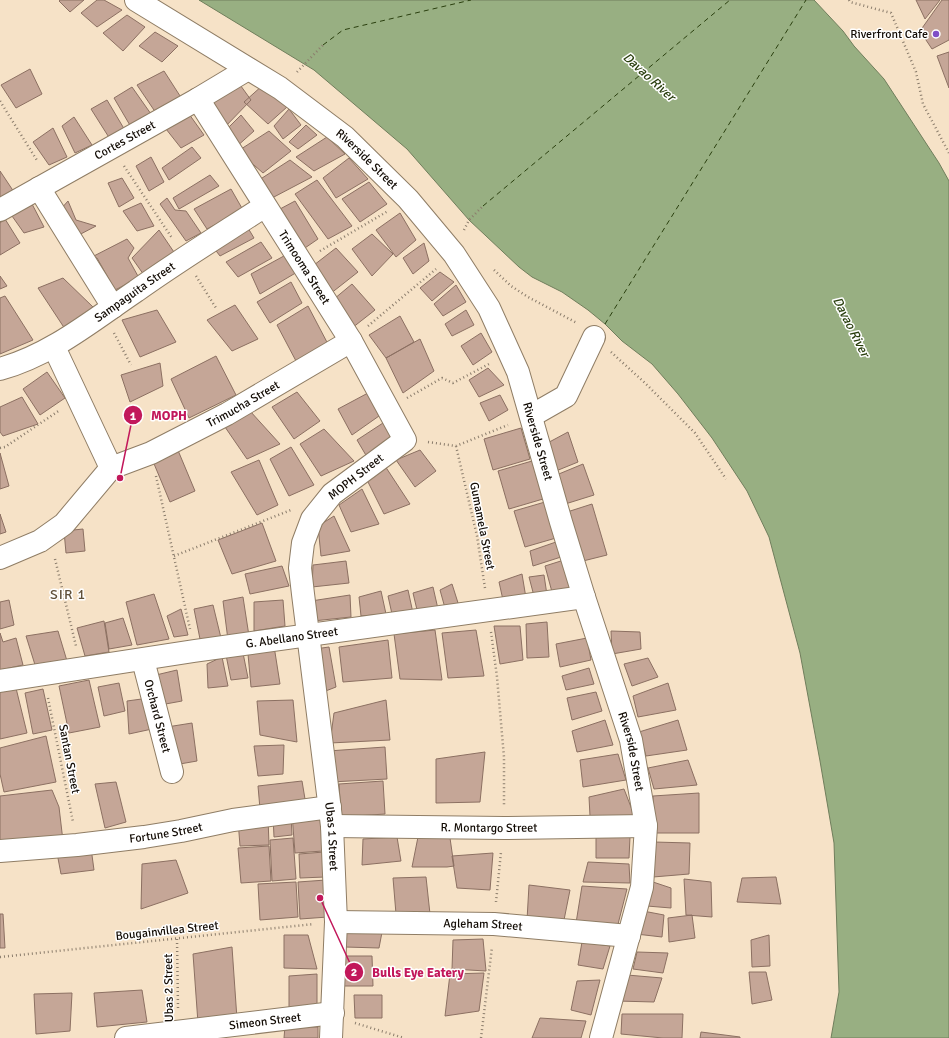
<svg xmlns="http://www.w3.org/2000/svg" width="949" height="1038" font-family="Signika,sans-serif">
  <rect width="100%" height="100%" fill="#f6e2c7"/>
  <path fill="#98af82" stroke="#707e5c" d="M199,0H814L843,31L854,46L884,79L939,163L949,181V1038H831L839,992L834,843L820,761L800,653L769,537L747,491L712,438L678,394L652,364L622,341L605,324L588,310L562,292L532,277L519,267L469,220L407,149L314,70Z"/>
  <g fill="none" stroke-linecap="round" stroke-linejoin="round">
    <path stroke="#2a3f0e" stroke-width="1" stroke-dasharray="5 4" stroke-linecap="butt" d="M323,45L343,30L471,0
      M483,206L730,0
      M605,324L806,0"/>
  </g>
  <path fill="#c5a697" stroke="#8c7062" d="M60,0H84L70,12L59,1Z
    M97,0H104L122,10L97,27L81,13Z
    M916,0H940L925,19Z
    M942,0H949V40L932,49L920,31Z
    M127,15L145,27L123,51L103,33Z
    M155,32L178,46L162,62L139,46Z
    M949,52V88L937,56Z
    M30,69L42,94L16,108L1,85Z
    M164,71L182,99L156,113L137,85Z
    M238,82L251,100L223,129L211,104Z
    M263,85L287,107L268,124L244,102Z
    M132,87L151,114L131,127L114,98Z
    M107,100L126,132L110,139L91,109Z
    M289,109L301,125L283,139L274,126Z
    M189,114L204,135L181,148L166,129Z
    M241,115L254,131L235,148L226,130Z
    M74,117L92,145L75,153L62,126Z
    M306,125L317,135L298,149L289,142Z
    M53,128L67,157L49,165L33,142Z
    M269,131L291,151L263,173L238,151Z
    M327,137L345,154L314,171L296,157Z
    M192,147L201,158L169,180L162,168Z
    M151,157L164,182L149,191L136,166Z
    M349,158L368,179L336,198L323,178Z
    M290,160L312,177L272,198L259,180Z
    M0,171L16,195L0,202Z
    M210,175L219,186L179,209L173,198Z
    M122,178L134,198L119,207L108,183Z
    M317,180L352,226L328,239L295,194Z
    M369,182L387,204L360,222L342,199Z
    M231,189L243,210L207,229L194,209Z
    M167,198L175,210L186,211L201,233L186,241L160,204Z
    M68,201L76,220L96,226L75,237L60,210Z
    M295,201L318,239L302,250L280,209Z
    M141,203L154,226L137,231L123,211Z
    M32,204L44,227L24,233L12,216Z
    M400,213L416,240L396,257L376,230Z
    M5,219L20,243L0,255V223Z
    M245,223L254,238L220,256L210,243Z
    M159,230L178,258L146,278L132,258Z
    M372,234L393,254L372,276L352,249Z
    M127,239L134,248L128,258L139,278L115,290L97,258H90Z
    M261,242L272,258L238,277L226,262Z
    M424,243L429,261L413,274L403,258Z
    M336,248L358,272L330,294L314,265Z
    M293,251L304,268L260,294L251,274Z
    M440,272L454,282L432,301L420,288Z
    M0,276L7,286L0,289Z
    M63,278L93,307L65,329L38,288Z
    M291,282L302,303L270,323L257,302Z
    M352,284L375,310L352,328L334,299Z
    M456,285L466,302L443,316L434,304Z
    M5,296L33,340L0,354V298Z
    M235,305L258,339L232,351L207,320Z
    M308,306L329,346L296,361L277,325Z
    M157,310L176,342L140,357L122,320Z
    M466,310L474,325L452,336L445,324Z
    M400,316L414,342L386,358L369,335Z
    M481,333L492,352L473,365L461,346Z
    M420,339L434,371L403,393L386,358Z
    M216,356L236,395L189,418L171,379Z
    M160,363L163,386L130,402L121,375Z
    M488,368L504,385L479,397L469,380Z
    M47,372L65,398L40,415L23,389Z
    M297,392L320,421L294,439L272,407Z
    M368,393L379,416L352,435L338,409Z
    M500,395L508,410L489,421L480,403Z
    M22,397L38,424L3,436L0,432V407Z
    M250,411L280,444L247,459L225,427Z
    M383,423L393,438L367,457L357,440Z
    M521,428L530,459L493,470L484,439Z
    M324,429L354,461L321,476L300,444Z
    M568,432L578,462L551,473L540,447Z
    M291,447L314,485L289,496L270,459Z
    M177,448L195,491L170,502L152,459Z
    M420,450L436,471L415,487L396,460Z
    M0,453L9,486L0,489Z
    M259,460L278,505L257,515L231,472Z
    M532,461L543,499L509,509L498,471Z
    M583,464L594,495L562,505L554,476Z
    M385,466L410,504L384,514L367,480Z
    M362,489L379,524L351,532L339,505Z
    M545,502L556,538L525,547L514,511Z
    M592,504L607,555L579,562L564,513Z
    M0,514L6,532L0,534Z
    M334,516L350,551L321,556L318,526Z
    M262,523L276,561L232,574L218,540Z
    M83,529L85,551L66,553L64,531Z
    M556,542L561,557L533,566L530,551Z
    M564,560L571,588L552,592L545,566Z
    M346,561L349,583L312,587L313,565Z
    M282,566L289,586L250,594L245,574Z
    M522,574L526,598L503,600L499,582Z
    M544,575L547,595L534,596L529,577Z
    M452,584L459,606L445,608L440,590Z
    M433,587L438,609L418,614L413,593Z
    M408,590L413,613L392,614L388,596Z
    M381,591L386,614L361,616L359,597Z
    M154,594L169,639L137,645L126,602Z
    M350,595L351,617L313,621L311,601Z
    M243,597L249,636L228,640L223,601Z
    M9,600L14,625L0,629V602Z
    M283,600L285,626L254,631V602Z
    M213,605L221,638L200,639L194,609Z
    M181,609L188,635L174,637L167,616Z
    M123,618L132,645L109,649L105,623Z
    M104,621L109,652L85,656L77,628Z
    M547,622L549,657L527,658L526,624Z
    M494,626H520L523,660L500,664Z
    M435,630L442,680L400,679L394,634Z
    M476,630L484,676L448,678L442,633Z
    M58,631L67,661L36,668L26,636Z
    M611,631L640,632L641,649L612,654Z
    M0,633L3,642L16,638L23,665L0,670Z
    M587,638L591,660L560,667L556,644Z
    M388,640L392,678L343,682L339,647Z
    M274,646L280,684L251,687L248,654Z
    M329,647L336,687L323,692L315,649Z
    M243,653L248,678L231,680L226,655Z
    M222,657L228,686L208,688L207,664Z
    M648,658L658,677L632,686L624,664Z
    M589,668L594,684L566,690L562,676Z
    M177,670L182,701L160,705L156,675Z
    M89,680L100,727L69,733L59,686Z
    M119,683L125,711L104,716L98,687Z
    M668,683L676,710L638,717L633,696Z
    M15,684L27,733L0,739V687Z
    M43,689L52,730L33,734L25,693Z
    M596,692L602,711L572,720L567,698Z
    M149,698L152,729L129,734L127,701Z
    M293,700L297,742L260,735L257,701Z
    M386,700L390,740L330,743L334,713Z
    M605,720L613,745L577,752L572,731Z
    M678,720L687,750L646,756L639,732Z
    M192,723L197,761L174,765L167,727Z
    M46,736L56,782L4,792L0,774V748Z
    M284,745L283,774L258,776L254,746Z
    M385,747L387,779L331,782L328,751Z
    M485,752L480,802L436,803V759Z
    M618,754L626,780L583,787L580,760Z
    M688,760L697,785L654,789L648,768Z
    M302,781L306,805L260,809L258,786Z
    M383,781L385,814L341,817L339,784Z
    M116,782L126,822L105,828L95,784Z
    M624,789L636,820L590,816L589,797Z
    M52,790L59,807L63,841H0V796Z
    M699,793V833H653V796Z
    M321,813L323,851L295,853L292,814Z
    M291,814L292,835L274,837L273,816Z
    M268,818L269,845L240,846L238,820Z
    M596,836L630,837L629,858H596Z
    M397,837L401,861L362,865L363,839Z
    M418,837L450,838L454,866L447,867H412Z
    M293,838L296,879L272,881L270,840Z
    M654,842L690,843L689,874L653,877Z
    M269,846L271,881L241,883L238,848Z
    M91,848L94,870L61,874L57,853Z
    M324,852L325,877L300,878L299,854Z
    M493,853L490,890L457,888L452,856Z
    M176,860L188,893L141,909L142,864Z
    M588,862L629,864L630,883L583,882Z
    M426,877L430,914H396L393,878Z
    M776,877L781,904L737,902L742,878Z
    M684,879L711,882L712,917L686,915Z
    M326,880L328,917L300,919L298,882Z
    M296,882L298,917L260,920L258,884Z
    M653,882L671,888V908L647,906Z
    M529,885L570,890L563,925L527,920Z
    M582,886L627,889L617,928L576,923Z
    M643,911L664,915L662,937L636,934Z
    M0,914H3L5,948H0Z
    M692,915L695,938L669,942L668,918Z
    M383,927L379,948L345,947V929Z
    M284,935H308L317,969L284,968Z
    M769,935L770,966L752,967L751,940Z
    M483,939L486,971L452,969L453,940Z
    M582,942L610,946L603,969L578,965Z
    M232,947L237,1019L198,1023L193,954Z
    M637,952L668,953L663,973L633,969Z
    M341,956H372L373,986H342Z
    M749,972H766L772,1000L752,1004Z
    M484,973L479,1011L445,1016L450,974Z
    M317,974V1005L289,1009V976Z
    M627,975L662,978L654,1002L617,1001Z
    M600,980L591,1015L571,1010L577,981Z
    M142,990L147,1022L97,1027L94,993Z
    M72,993L70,1031L36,1034L34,994Z
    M354,995H382V1018H355Z
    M622,1014H683L682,1038H663L621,1034Z
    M540,1018L586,1021L581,1038H532Z
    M285,1026L318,1027V1038H284Z
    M701,1032L740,1037V1038H700Z"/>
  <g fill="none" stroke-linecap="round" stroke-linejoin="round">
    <defs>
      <g id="minor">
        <path id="s1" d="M136,0L280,88L345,137L408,199L454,254L489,308L518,372L561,522L584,597L631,740L646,826L642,887L601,1038"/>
        <path id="s2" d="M198,99L351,341L405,440L332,494L312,519L303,543L300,568L303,594L332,826L336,922L331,1038"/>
        <path d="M39,188L113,307"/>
        <path id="s3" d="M0,210L198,99L248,69"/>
        <path d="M54,347L111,468"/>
        <path id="s4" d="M0,369C51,355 93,320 136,291C178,261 222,234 265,206"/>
        <path d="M531,416L566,396L594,337"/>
        <path id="s5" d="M0,558L40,541L64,524L111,468L151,453L227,414L351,341"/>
        <path id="s6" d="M143,660L172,772"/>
        <path id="s7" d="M0,681L194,651L584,597"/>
        <path id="s8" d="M332,826L504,828L646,826"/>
        <path id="s9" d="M0,851L77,845L144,837L181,831L233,820L330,807"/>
        <path id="s10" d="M336,922L494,924L629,936"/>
        <path id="s11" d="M126,1038L333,1013"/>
      </g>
    </defs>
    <use href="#minor" stroke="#8f7d65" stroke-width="24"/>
    <path stroke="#8b7d6c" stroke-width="2.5" stroke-dasharray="1 3" stroke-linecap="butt" d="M849,0L850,2L891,13L916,72L923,104L949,153
      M297,72L323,45
      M0,101L38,162
      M124,166L172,238
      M464,230L469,220L483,206
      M320,251L388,211
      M494,270L511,286L528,297L577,323
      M196,276L216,308
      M368,326L436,269
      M114,333L131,365
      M611,352L645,383L695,433L726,479
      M407,398L442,378L453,383L489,364
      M428,442L456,446L508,425
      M456,446L477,536L485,588
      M0,448L5,447L60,410
      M156,476L190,629
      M174,556L291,510
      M55,559L76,646
      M491,632L497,677L504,757V805
      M48,698L73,822
      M496,902L501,852
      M177,939L178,1008
      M0,957L314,924
      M355,1023L404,1038
      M481,1038L492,947"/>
    <use href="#minor" stroke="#fff" stroke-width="22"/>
  </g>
  <circle fill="#7f4fc7" stroke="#fff" stroke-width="1.5" cx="936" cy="34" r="4"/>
  <g text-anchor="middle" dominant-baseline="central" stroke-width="3" stroke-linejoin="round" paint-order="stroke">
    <g font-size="12" fill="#120b04" stroke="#fff" text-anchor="end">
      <text x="928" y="34">Riverfront Cafe</text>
    </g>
    <g font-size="12" fill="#120b04" stroke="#fff">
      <text stroke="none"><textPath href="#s3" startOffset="143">Cortes Street</textPath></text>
      <text stroke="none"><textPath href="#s1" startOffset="281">Riverside Street</textPath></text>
      <text stroke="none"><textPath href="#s2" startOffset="199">Trimooma Street</textPath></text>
      <text stroke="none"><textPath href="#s4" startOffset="156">Sampaguita Street</textPath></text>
      <text stroke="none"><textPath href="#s5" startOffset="293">Trimucha Street</textPath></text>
      <text stroke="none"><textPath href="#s1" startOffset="617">Riverside Street</textPath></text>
      <text transform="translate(356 477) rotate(-38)">MOPH Street</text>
      <text transform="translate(482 526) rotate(79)">Gumamela Street</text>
      <text stroke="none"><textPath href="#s7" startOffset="295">G. Abellano Street</textPath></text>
      <text stroke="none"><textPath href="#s6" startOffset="58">Orchard Street</textPath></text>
      <text stroke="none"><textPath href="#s1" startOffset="941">Riverside Street</textPath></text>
      <text transform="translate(69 759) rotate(79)">Santan Street</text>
      <text stroke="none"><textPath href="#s8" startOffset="157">R. Montargo Street</textPath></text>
      <text stroke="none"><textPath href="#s9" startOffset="167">Fortune Street</textPath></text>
      <text stroke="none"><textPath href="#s2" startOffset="843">Ubas 1 Street</textPath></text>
      <text stroke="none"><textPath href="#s10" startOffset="147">Agleham Street</textPath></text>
      <text transform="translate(167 931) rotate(-6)">Bougainvillea Street</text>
      <text transform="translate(169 988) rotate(-91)">Ubas 2 Street</text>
      <text stroke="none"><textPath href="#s11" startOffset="140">Simeon Street</textPath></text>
    </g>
    <g font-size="13" font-style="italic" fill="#2a3f0e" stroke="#fff">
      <text transform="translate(649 77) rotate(42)">Davao River</text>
      <text transform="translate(851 327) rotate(63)">Davao River</text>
    </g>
    <g font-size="14" letter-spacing="1" fill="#605039" stroke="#fff">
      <text x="68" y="594">SIR 1</text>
    </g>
  </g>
  <path fill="none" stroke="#c2185b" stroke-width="1.5" d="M120 478L133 415M320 898L354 972"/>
  <g fill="#c2185b" stroke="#fff" stroke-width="1.5">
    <circle cx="120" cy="478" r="4"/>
    <circle cx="320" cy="898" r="4"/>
    <circle cx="133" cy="415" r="10"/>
    <circle cx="354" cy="972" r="10"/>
  </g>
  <g font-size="12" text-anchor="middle" font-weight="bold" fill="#fff">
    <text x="133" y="420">1</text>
    <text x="354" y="976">2</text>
  </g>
  <g font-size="13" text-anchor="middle" font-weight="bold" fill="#c2185b" stroke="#fff" stroke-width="3" stroke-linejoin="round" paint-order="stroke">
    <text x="169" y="420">MOPH</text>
    <text x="418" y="977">Bulls Eye Eatery</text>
  </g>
</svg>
